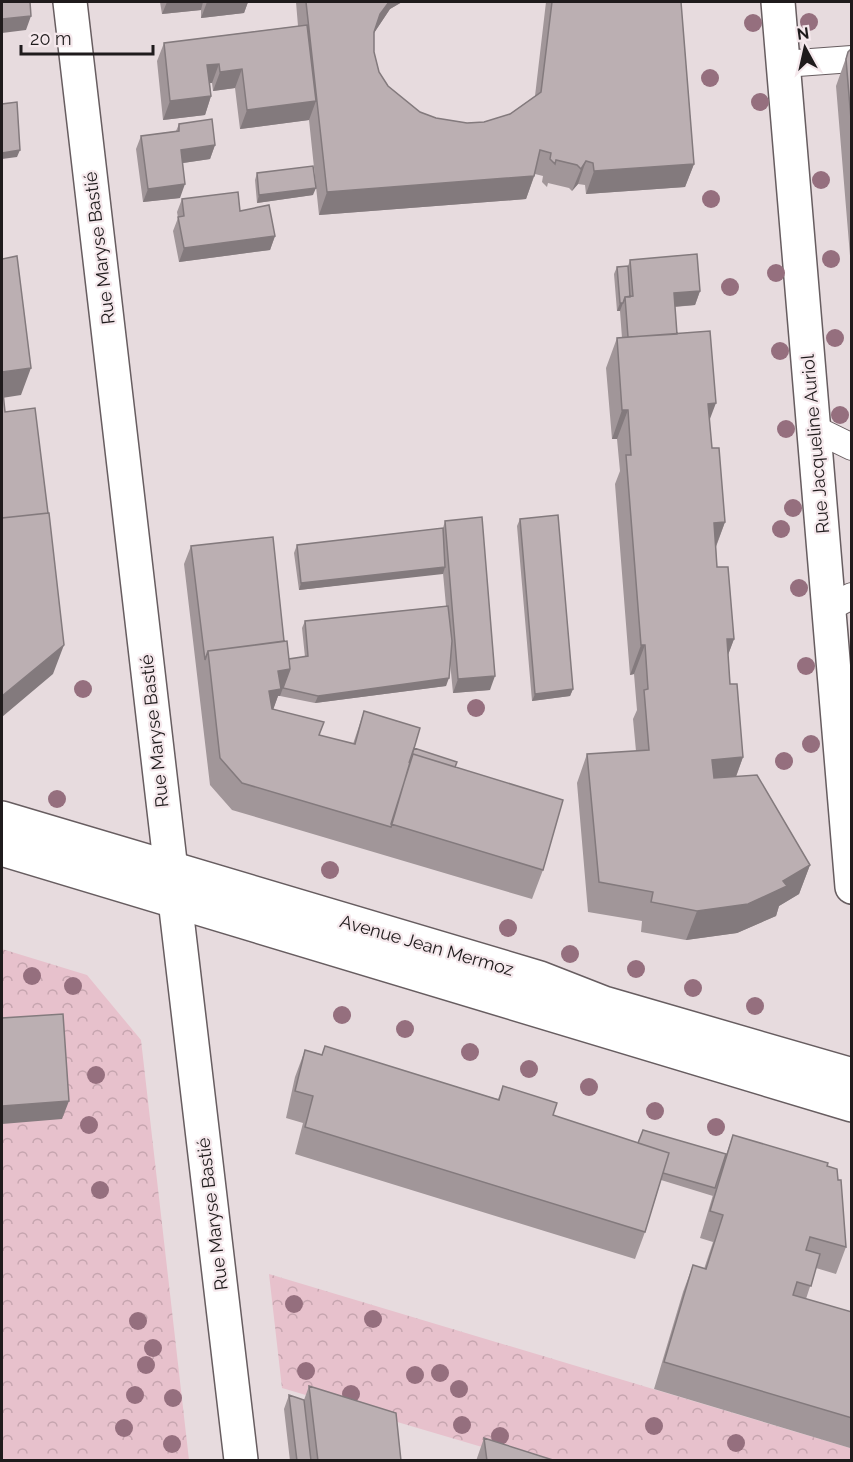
<svg xmlns="http://www.w3.org/2000/svg" width="853" height="1462" font-family="Raleway,sans-serif">
  <defs>
    <pattern id="park-crowns" width="20" height="18" patternUnits="userSpaceOnUse" patternTransform="scale(1.5)"><rect width="20" height="18" fill="#e7c1cc"/><path d="M2 6a3 3 0 1 1 6 0M12 15a3 3 0 1 1 6 0" fill="none" stroke="#c6a5af"/></pattern>
  </defs>
  <rect width="100%" height="100%" fill="#e7dbde"/>
  <path fill="url(#park-crowns)" d="M2,949L87,975L141,1040L189,1460H2Z
    M269,1274L850,1448L851,1460H526L282,1388Z"/>
  <g fill="none" stroke-linecap="round" stroke-linejoin="round">
    <defs>
      <path id="service" d="M784,64L852,59
        M813,428L852,447
        M828,608L852,596"/>
      <path id="minor" d="M778,2L852,887
        M175,900L241,1460"/>
      <path id="tertiary" d="M70,2L174,896"/>
      <path id="primary" d="M2,818L540,978L604,1003L852,1075
        M2,849L852,1105"/>
    </defs>
    <use href="#service" stroke="#675d60" stroke-width="28"/>
    <use href="#minor" stroke="#675d60" stroke-width="36"/>
    <use href="#tertiary" stroke="#675d60" stroke-width="36"/>
    <use href="#primary" stroke="#675d60" stroke-width="36"/>
    <use href="#service" stroke="#fff" stroke-width="26"/>
    <use href="#minor" stroke="#fff" stroke-width="33"/>
    <use href="#tertiary" stroke="#fff" stroke-width="33"/>
    <use href="#primary" stroke="#fff" stroke-width="33"/>
  </g>
  <g fill="#956f7e">
    <circle cx="809" cy="22" r="9"/>
    <circle cx="753" cy="23" r="9"/>
    <circle cx="710" cy="78" r="9"/>
    <circle cx="760" cy="102" r="9"/>
    <circle cx="821" cy="180" r="9"/>
    <circle cx="711" cy="199" r="9"/>
    <circle cx="831" cy="259" r="9"/>
    <circle cx="776" cy="273" r="9"/>
    <circle cx="730" cy="287" r="9"/>
    <circle cx="835" cy="338" r="9"/>
    <circle cx="780" cy="351" r="9"/>
    <circle cx="840" cy="415" r="9"/>
    <circle cx="786" cy="429" r="9"/>
    <circle cx="793" cy="508" r="9"/>
    <circle cx="781" cy="529" r="9"/>
    <circle cx="799" cy="588" r="9"/>
    <circle cx="806" cy="666" r="9"/>
    <circle cx="83" cy="689" r="9"/>
    <circle cx="476" cy="708" r="9"/>
    <circle cx="811" cy="744" r="9"/>
    <circle cx="784" cy="761" r="9"/>
    <circle cx="57" cy="799" r="9"/>
    <circle cx="330" cy="870" r="9"/>
    <circle cx="508" cy="928" r="9"/>
    <circle cx="570" cy="954" r="9"/>
    <circle cx="636" cy="969" r="9"/>
    <circle cx="32" cy="976" r="9"/>
    <circle cx="73" cy="986" r="9"/>
    <circle cx="693" cy="988" r="9"/>
    <circle cx="755" cy="1006" r="9"/>
    <circle cx="342" cy="1015" r="9"/>
    <circle cx="405" cy="1029" r="9"/>
    <circle cx="470" cy="1052" r="9"/>
    <circle cx="529" cy="1069" r="9"/>
    <circle cx="96" cy="1075" r="9"/>
    <circle cx="589" cy="1087" r="9"/>
    <circle cx="655" cy="1111" r="9"/>
    <circle cx="89" cy="1125" r="9"/>
    <circle cx="716" cy="1127" r="9"/>
    <circle cx="100" cy="1190" r="9"/>
    <circle cx="294" cy="1304" r="9"/>
    <circle cx="373" cy="1319" r="9"/>
    <circle cx="138" cy="1321" r="9"/>
    <circle cx="153" cy="1348" r="9"/>
    <circle cx="146" cy="1365" r="9"/>
    <circle cx="306" cy="1371" r="9"/>
    <circle cx="440" cy="1373" r="9"/>
    <circle cx="415" cy="1375" r="9"/>
    <circle cx="459" cy="1389" r="9"/>
    <circle cx="351" cy="1394" r="9"/>
    <circle cx="135" cy="1395" r="9"/>
    <circle cx="173" cy="1398" r="9"/>
    <circle cx="462" cy="1425" r="9"/>
    <circle cx="654" cy="1426" r="9"/>
    <circle cx="124" cy="1428" r="9"/>
    <circle cx="500" cy="1436" r="9"/>
    <circle cx="736" cy="1443" r="9"/>
    <circle cx="172" cy="1444" r="9"/>
  </g>
  <path fill="#a19699" d="M160,2H248L244,13L201,18V10L162,14Z
    M296,2H402L390,9L374,33V52L379,72L388,86L420,112L436,118L467,123L484,122L510,114L535,96L546,2H681L694,164L685,187L586,194L585,185L578,184L572,191L569,188L548,183L547,187L542,182L543,176L535,174L526,199L319,215L309,120L240,129L235,88L213,91L212,83H210L211,96L205,115L163,120L157,61L164,43L298,26Z
    M852,48V280L836,86L848,52Z
    M179,124L215,145L210,159L183,163L180,198L143,202L136,149L141,136L176,131Z
    M257,173L313,195L257,203L255,180Z
    M182,199L240,211L275,236L270,250L179,262L173,231L178,218L177,212Z
    M630,260L700,291L695,305L675,307L677,334L709,420L712,448L725,522L716,547L717,567L734,639L728,655L730,684L743,757L736,777L810,865L799,894L779,906L776,916L737,933L686,940L641,932L642,921L588,912L577,783L587,754L636,751L633,719L637,710L634,674L630,675L615,484L620,471L617,439H612L606,368L617,338H622L620,311H617L614,274L617,267L628,266Z
    M520,519L573,689L570,696L532,701L517,526Z
    M445,521L490,690L453,693L450,662L446,686L315,703L280,696H278L273,709L319,735L353,744L364,711L414,748L455,767L543,870L532,899L232,810L210,785L184,564L191,546L284,641L289,659L305,657L302,628L305,621L446,606L443,573L299,590L294,553L297,545L443,528Z
    M305,1050L498,1099L503,1086L553,1115L638,1143L726,1155L733,1135L827,1166L846,1247L836,1274L816,1268L806,1299L852,1312V1444L850,1448L654,1389L683,1292L693,1265L704,1269L713,1242L700,1238L713,1195V1196L661,1180L645,1232L635,1259L295,1154L303,1123L286,1118L295,1077Z
    M309,1386L401,1461H290L284,1409L289,1395L304,1400Z
    M484,1438L556,1461H476Z"/>
  <path fill="#837a7d" d="M167,2H203L201,10L162,14Z
    M207,2H248L244,13L201,18Z
    M389,2H402L390,9L372,36L380,14Z
    M31,16L26,30L2,33V19Z
    M219,64L212,83L200,84L207,65Z
    M242,69L235,88L213,91L220,72Z
    M211,96L205,115L163,120L170,101Z
    M316,101L309,120L240,129L247,110Z
    M215,145L210,159L176,164L181,150Z
    M20,150L17,157L2,159V153Z
    M586,161L578,184L572,191L581,169Z
    M694,164L685,187L586,194L594,171Z
    M534,176L526,199L319,215L327,192Z
    M185,184L180,198L143,202L148,189Z
    M316,188L313,195L257,203L259,195Z
    M275,236L270,250L179,262L184,248Z
    M700,291L695,305L669,307L674,293Z
    M620,303H623L620,311H617Z
    M31,368L21,395L2,398V372Z
    M716,403L705,432L708,404Z
    M622,410H628L617,439H612Z
    M725,522L714,551V523Z
    M445,567L443,574L299,590L301,583Z
    M727,639H734L723,668Z
    M64,645L53,674L2,717V696Z
    M641,645H645L634,674L630,675Z
    M290,669L280,696H278L271,716L269,691L278,671Z
    M495,676L490,690L453,693L458,679Z
    M449,678L446,686L315,703L318,696Z
    M573,689L570,696L532,701L535,694Z
    M743,757L732,787L702,789L712,760Z
    M810,865L799,894L779,906L776,916L737,933L686,940L697,911L783,881Z
    M69,1101L62,1119L2,1124V1106Z"/>
  <path fill="#bbafb2" stroke="#837a7d" stroke-width="1.5" d="M2,2H30L31,16L2,19Z
    M306,2H389L380,14L374,32V52L379,72L388,86L420,112L436,118L467,123L484,122L510,114L541,92L552,2H681L694,164L594,171L593,163L586,161L581,169L577,165L556,160L555,164L550,159L551,153L540,150L534,176L327,192Z
    M307,25L316,101L247,110L242,69L220,72L219,64L207,65L211,96L170,101L164,43Z
    M852,48V131L846,59L848,52Z
    M17,102L20,150L2,153V104Z
    M212,119L215,145L181,150L185,184L148,189L141,136L179,131V124Z
    M313,166L316,188L259,195L257,173Z
    M238,192L240,211L269,205L275,236L184,248L178,217L184,216L182,199Z
    M697,254L700,291L674,293L677,334L628,337L625,297L633,296L630,260Z
    M17,256L31,368L2,372V259Z
    M628,266L630,297H625L623,303H620L617,267Z
    M710,331L716,403L708,404L712,448H719L725,522L714,523L717,567H728L734,639H727L730,684H737L743,757L712,760L714,778L757,775L810,865L783,881L787,886L748,904L697,911L651,902L653,892L599,882L587,754L649,750L644,690L648,689L645,645H641L626,455H631L628,410H622L617,338Z
    M2,382L5,412L35,408L48,513L2,518Z
    M49,513L64,645L2,696V518Z
    M558,515L573,689L535,694L520,519Z
    M482,517L495,676L458,679L445,521Z
    M443,528L445,567L301,583L297,545Z
    M273,537L284,641L208,651L205,660L191,546Z
    M448,606L452,641L449,678L318,696L283,688L290,669L289,659L308,656L305,621Z
    M287,641L290,669L278,671L281,689L269,691L272,709L324,722L319,735L355,744L364,711L420,728L391,827L242,783L220,758L208,651Z
    M414,748L457,762L455,767L413,754L409,763Z
    M413,754L563,800L543,870L391,824Z
    M63,1014L69,1101L2,1106V1018Z
    M325,1046L499,1100L503,1086L557,1103L553,1115L669,1153L645,1232L305,1127L313,1096L295,1091L305,1050L322,1055Z
    M643,1130L726,1154L715,1188L663,1173L669,1153L638,1143Z
    M733,1135L828,1163L827,1166L837,1169L838,1180H841L846,1247L810,1237L806,1250L820,1254L811,1286L797,1282L793,1295L852,1312V1418L664,1362L693,1265L706,1269L723,1215L710,1211Z
    M309,1386L396,1413L401,1461H318Z
    M289,1395L304,1400L311,1461H297Z
    M484,1438L556,1461H487Z"/>
  <g text-anchor="middle" dominant-baseline="central" stroke-width="4.5" stroke-linejoin="round" paint-order="stroke">
    <g font-size="18" fill="#1f1b1c" stroke="#f5e8ec">
      <text transform="translate(99 248) rotate(-97)">Rue Maryse Bastié</text>
      <text transform="translate(815 444) rotate(-95)">Rue Jacqueline Auriol</text>
      <text transform="translate(154 731) rotate(-96)">Rue Maryse Bastié</text>
      <text transform="translate(427 945) rotate(16)">Avenue Jean Mermoz</text>
      <text transform="translate(212 1214) rotate(-97)">Rue Maryse Bastié</text>
    </g>
  </g>
  <rect width="853" height="1462" fill="none" stroke="#1f1b1c" stroke-width="6"/>
  <g transform="translate(805 48) rotate(352)" stroke="#f5e8ec" stroke-width="4.5" paint-order="stroke">
  <path d="M0-4.5L10 22L0 15L-10 22Z" fill="#1f1b1c"/>
  <text y="-9" font-size="16" font-weight="bold" text-anchor="middle" fill="#1f1b1c">N</text>
  </g>
  <path d="M21 45v9h132v-9" fill="none" stroke="#1f1b1c" stroke-width="3"/>
  <text x="30" y="45" font-size="18" fill="#1f1b1c" stroke="#f5e8ec" stroke-width="4.5" paint-order="stroke">20 m</text>
</svg>
